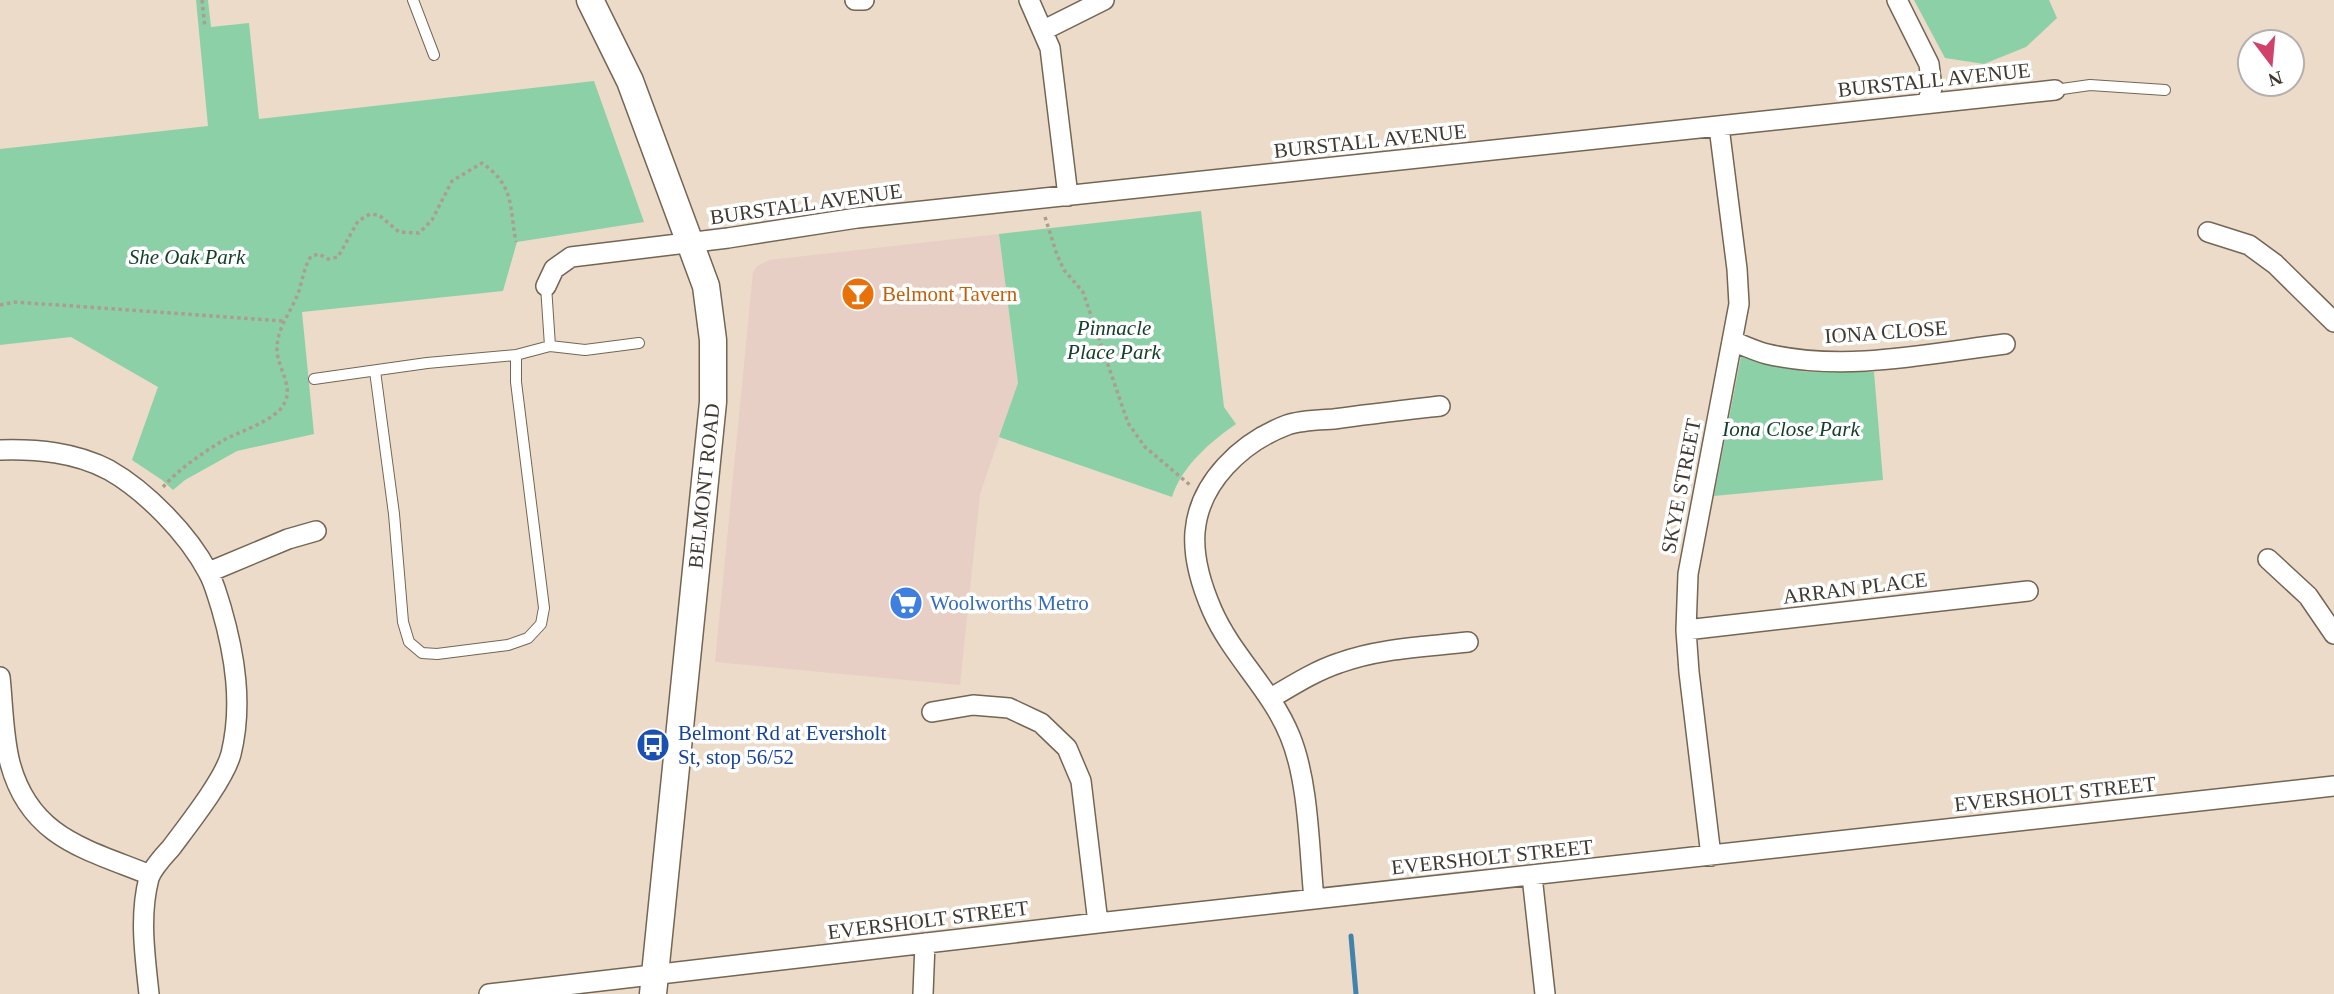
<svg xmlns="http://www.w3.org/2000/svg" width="2334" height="994" font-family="Georgia,serif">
  <rect width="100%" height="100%" fill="#ecdbc8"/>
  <path fill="#e7cfc5" d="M999,234L1018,383L980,494L960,685L715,662L753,272L757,266L769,260Z"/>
  <path fill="#8cd0a8" d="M196,0H208L211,27L249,23L259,119L594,81L644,222L517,242L503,291L302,312L314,434L237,451L185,480L173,490L162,480L132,460L158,387L71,337L0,345V149L208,126Z
    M1914,0H2049L2057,18L2026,47L1984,64L1945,58Z
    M1201,211L1224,407L1236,424C1210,442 1182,466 1172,497L999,437L1018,383L999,234Z
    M1741,356L1807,372H1874L1883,480L1714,496Z"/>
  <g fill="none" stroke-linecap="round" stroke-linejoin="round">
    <path stroke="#4183ad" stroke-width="5" d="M1351,936L1356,994"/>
    <defs>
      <path id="lane" d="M413,0L434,55
        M2055,90L2090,85L2165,90
        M546,286L550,346
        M375,371L394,514L403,622L409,642L422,653L437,654L508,645L528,638L541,624L544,608L516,382V355
        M314,379L427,363L516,355L550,346L585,350L639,343"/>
      <path id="street" d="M855,0H864
        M1029,0L1050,48L1068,196
        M1897,0L1929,64L1932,88L1927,103
        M1044,30L1104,0
        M2208,232L2249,245L2275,264L2334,322
        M546,286L554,269L571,257L728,238L857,218L2055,90
        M1732,341C1743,345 1755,351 1767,354C1845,372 1927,354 2005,344
        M0,450C37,449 75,452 109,470C146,491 188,534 208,572C214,582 217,595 221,607C235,655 243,705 231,754C224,780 188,825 171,848C164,856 153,867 149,878C139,916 145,956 149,994
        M2268,559L2308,596L2334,634
        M209,572L288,539L316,531
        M1686,630L2028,591
        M0,677C3,705 3,736 10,763C30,838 86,849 150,875
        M1271,698C1293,685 1315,671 1339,663C1380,648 1425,647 1468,642
        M932,712L973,705L1009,708L1041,723L1067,748L1081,781L1098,923
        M1711,856L1689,672L1686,630L1688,574L1739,304L1737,269L1719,127
        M1532,876L1545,994
        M1314,899C1309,849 1309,782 1290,736C1271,689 1232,656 1212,610C1202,587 1193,558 1195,532C1199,482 1242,442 1287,425C1301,420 1319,420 1334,419C1369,414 1405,410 1440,406
        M489,994L1098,923L2334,786
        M923,994L925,943"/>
      <path id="secondary" d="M590,0L630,81L706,286L713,340V402L653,994"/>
    </defs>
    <use href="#lane" stroke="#746555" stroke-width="12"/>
    <use href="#street" stroke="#746555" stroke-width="22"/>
    <use href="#secondary" stroke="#746555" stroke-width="29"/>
    <path stroke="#ab9e8f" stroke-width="3.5" stroke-dasharray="3.5 3.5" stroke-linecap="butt" d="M202,0L205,28
      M1045,217L1057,255L1064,270L1083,292L1128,423L1145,447L1190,485
      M0,305L15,302L284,321
      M163,487C179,469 201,454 222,441C239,431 277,421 285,402C293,386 278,368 277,351C276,328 292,311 299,291C303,278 304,268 311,256L319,254L328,259L338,257L358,221L370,214L379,215L399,232L419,233L432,220L452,181L482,163C515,186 509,206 516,242"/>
    <use href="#lane" stroke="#fff" stroke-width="10"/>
    <use href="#street" stroke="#fff" stroke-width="19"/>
    <use href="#secondary" stroke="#fff" stroke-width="26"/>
  </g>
  <defs>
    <symbol id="bar-disc" viewBox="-11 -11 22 22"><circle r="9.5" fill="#e8710a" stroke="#fff"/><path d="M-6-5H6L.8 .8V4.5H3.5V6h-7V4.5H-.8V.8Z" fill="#fff"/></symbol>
    <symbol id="supermarket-disc" viewBox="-11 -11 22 22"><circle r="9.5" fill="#3f7fe0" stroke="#fff"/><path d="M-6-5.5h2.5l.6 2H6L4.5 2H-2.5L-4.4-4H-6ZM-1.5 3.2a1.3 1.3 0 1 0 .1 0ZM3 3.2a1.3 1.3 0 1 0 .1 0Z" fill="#fff"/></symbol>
    <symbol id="bus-disc" viewBox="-11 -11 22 22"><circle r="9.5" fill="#1a4fb4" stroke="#fff"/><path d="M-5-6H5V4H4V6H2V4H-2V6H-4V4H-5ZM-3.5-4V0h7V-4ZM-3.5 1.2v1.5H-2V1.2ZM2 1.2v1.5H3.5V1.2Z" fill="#fff"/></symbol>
  </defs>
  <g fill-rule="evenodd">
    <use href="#bar-disc" x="839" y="275" width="38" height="38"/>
    <use href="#supermarket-disc" x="887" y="584" width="38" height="38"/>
    <use href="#bus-disc" x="634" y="726" width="38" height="38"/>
  </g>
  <g text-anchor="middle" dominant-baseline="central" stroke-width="7" stroke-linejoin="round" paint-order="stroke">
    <g font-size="21" fill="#403932" stroke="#fff">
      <text transform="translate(1934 80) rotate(-6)">BURSTALL AVENUE</text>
      <text transform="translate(1370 141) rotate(-6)">BURSTALL AVENUE</text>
      <text transform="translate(806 204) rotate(-8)">BURSTALL AVENUE</text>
      <text transform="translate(1886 332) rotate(-4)">IONA CLOSE</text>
      <text transform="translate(704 486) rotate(-84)">BELMONT ROAD</text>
      <text transform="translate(1681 486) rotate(-79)">SKYE STREET</text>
      <text transform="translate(1855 588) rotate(-7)">ARRAN PLACE</text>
      <text transform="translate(2055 794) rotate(-6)">EVERSHOLT STREET</text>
      <text transform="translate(1492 857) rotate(-6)">EVERSHOLT STREET</text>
      <text transform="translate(928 920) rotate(-7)">EVERSHOLT STREET</text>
    </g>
    <g font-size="21" font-style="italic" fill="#144029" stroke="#fff">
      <text x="187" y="257">She Oak Park</text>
      <text x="1114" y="328">Pinnacle<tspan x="1114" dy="24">Place Park</tspan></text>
      <text x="1791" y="429">Iona Close Park</text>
    </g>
    <g font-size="21" fill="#c56008" stroke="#fff" text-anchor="start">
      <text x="882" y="294">Belmont Tavern</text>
    </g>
    <g font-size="21" fill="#366cbe" stroke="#fff" text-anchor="start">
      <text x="930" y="603">Woolworths Metro</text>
    </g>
    <g font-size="21" fill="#164399" stroke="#fff" text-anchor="start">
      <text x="678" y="733">Belmont Rd at Eversholt<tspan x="678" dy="24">St, stop 56/52</tspan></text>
    </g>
  </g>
  <g transform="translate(2271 63) rotate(164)"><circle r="33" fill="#ffffff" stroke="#b3b0ad" stroke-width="2"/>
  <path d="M0-5L12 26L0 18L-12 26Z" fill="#d0426c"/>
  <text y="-10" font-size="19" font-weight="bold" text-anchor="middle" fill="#403932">N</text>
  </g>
</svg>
